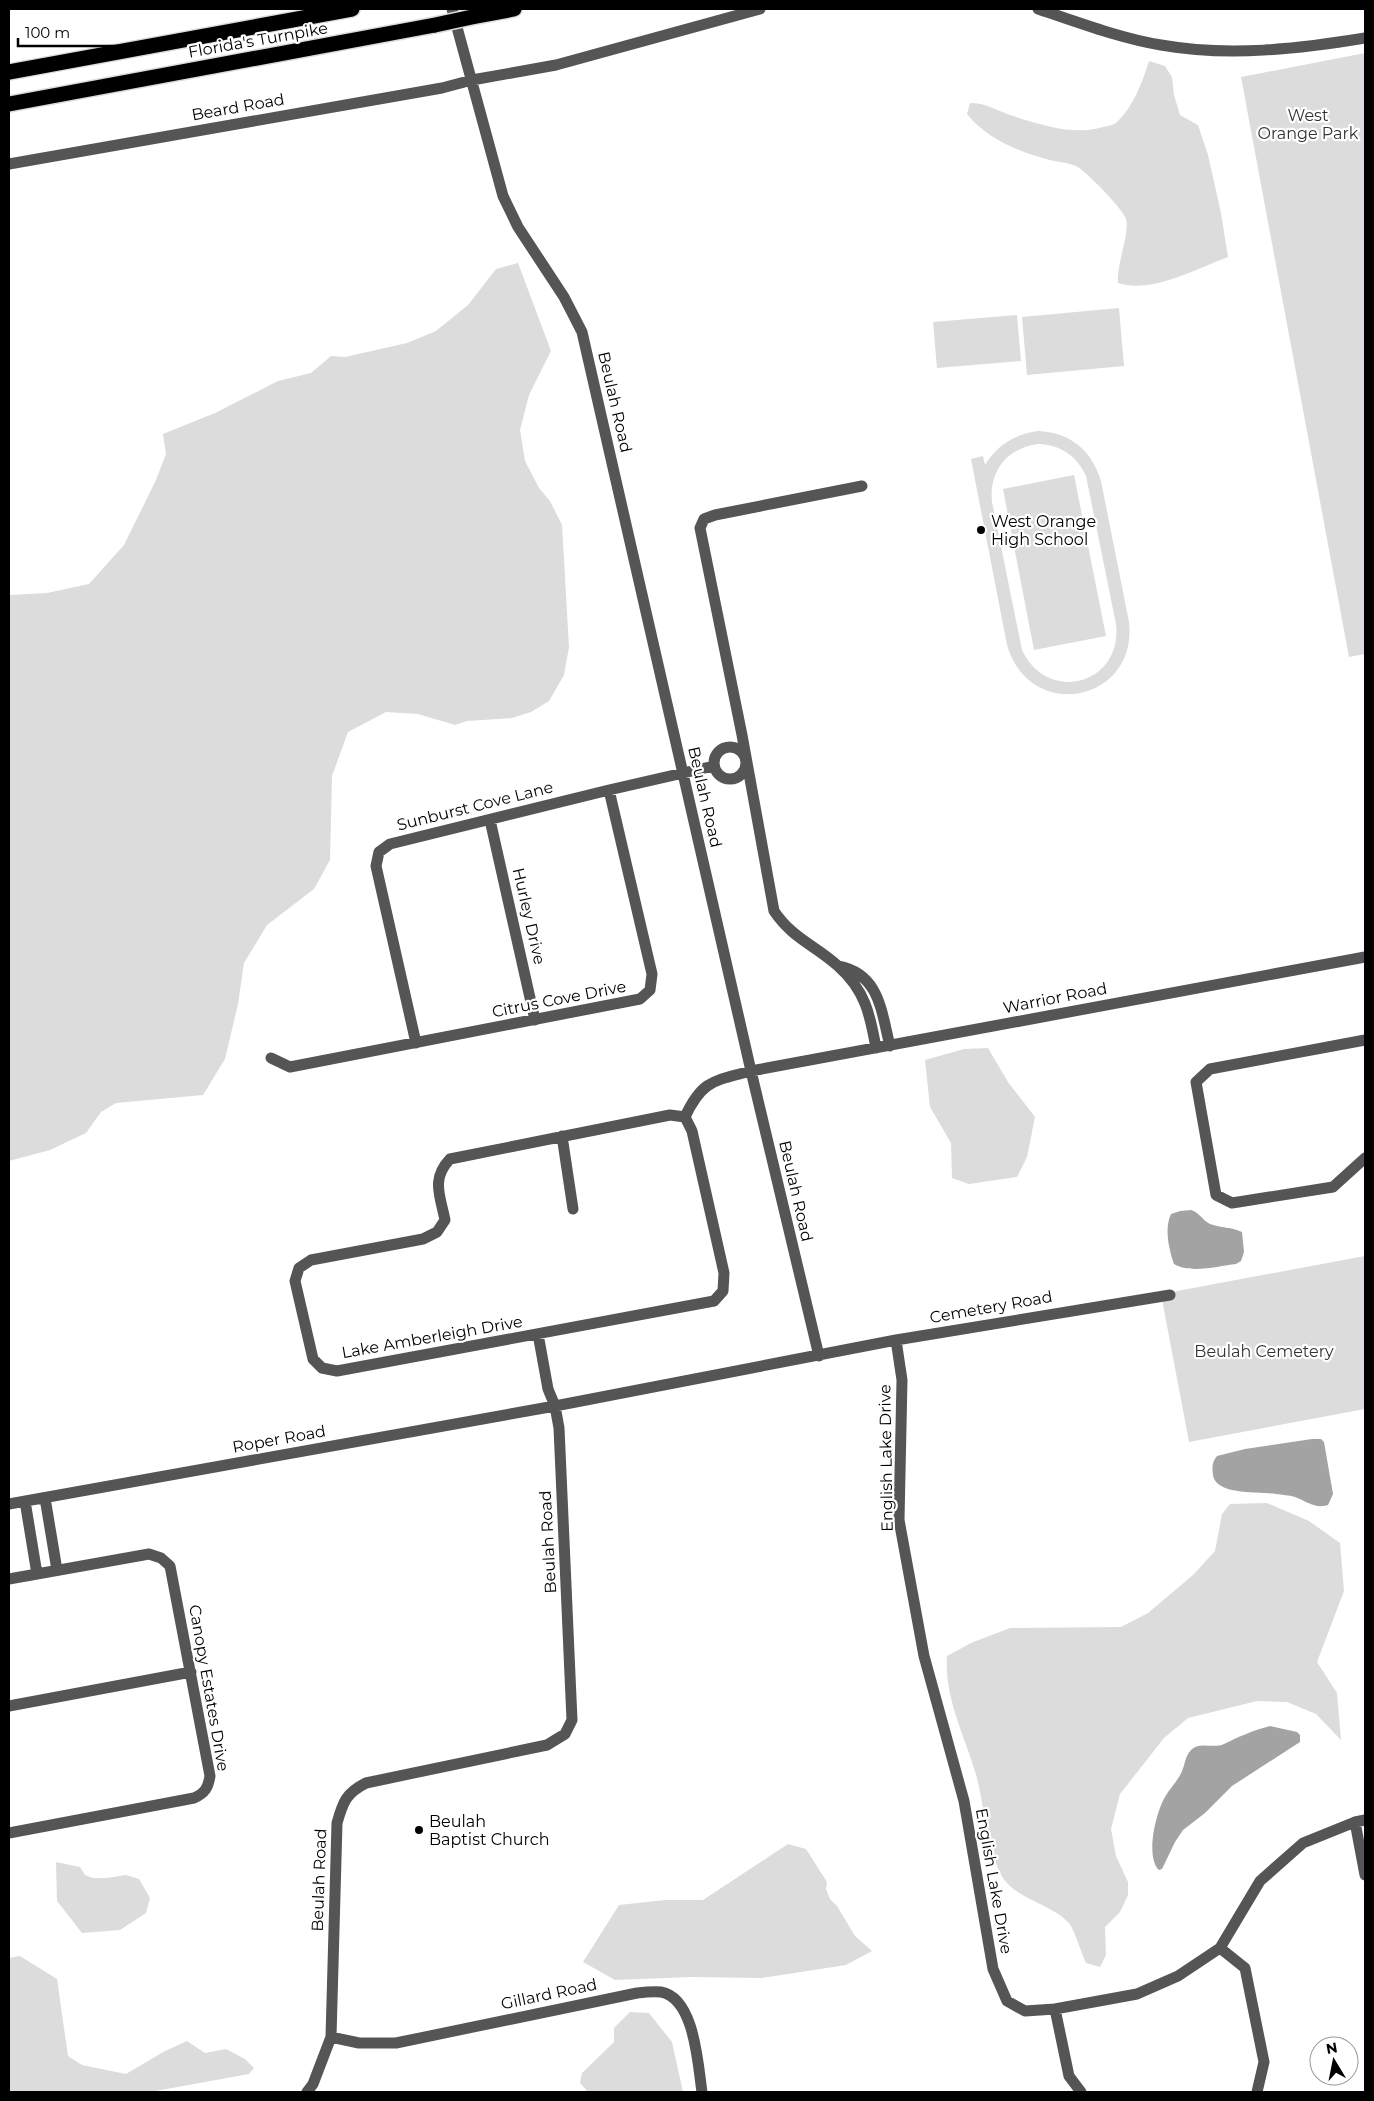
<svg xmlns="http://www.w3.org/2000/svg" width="1374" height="2101" font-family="Montserrat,sans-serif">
  <rect width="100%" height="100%" fill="#fff"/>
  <path fill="#dcdcdc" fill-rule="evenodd" d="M1365,53V654L1349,657L1241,77Z
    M1149,61L1165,66L1172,77L1174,95L1180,115L1198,125L1208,155L1221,213L1228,257C1196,269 1151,294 1118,283C1116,265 1130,234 1126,219C1123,209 1085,170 1076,166C1067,162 1055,162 1046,159C1017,151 986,138 967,114L970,103C987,103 997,111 1013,116C1042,125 1073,136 1103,127C1108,126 1114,125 1117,122C1134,105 1142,83 1149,61Z
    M518,263L551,351L529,395L520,430L525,461L539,488L550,501L562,525L569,647L564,675L549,701L531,712L512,718L467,721L455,725L418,714L386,712L348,732L332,776L330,860L314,889L267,925L244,963L238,1004L225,1059L203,1095L116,1103L101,1112L86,1133L50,1150L9,1161V595L47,593L89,584L124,545L156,480L166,454L163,434L215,413L278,381L311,373L331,356L345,357L407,343L436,331L468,305L496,269Z
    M1119,308L1124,366L1027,375L1022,317Z
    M1017,315L1021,361L937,368L933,322Z
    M1038,431C1069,432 1092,450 1101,481L1129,622C1138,702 1030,724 1007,645L971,459L983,456L985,465C997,445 1015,434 1038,431ZM1038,444C1061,445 1077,456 1086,476L1116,624C1123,684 1048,705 1022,650L992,502C989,471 1007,448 1038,444Z
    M1074,475L1106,636L1034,650L1003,489Z
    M988,1048L1008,1082L1035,1117L1027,1157L1017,1177L969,1184L952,1178L951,1143L930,1107L925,1060L964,1049Z
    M1365,1256V1409L1189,1442L1161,1294Z
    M1267,1503L1309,1521L1340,1543L1344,1591L1317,1662L1337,1693L1341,1740L1316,1714L1287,1702L1257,1701L1188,1718L1164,1738L1120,1794L1111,1829L1116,1856L1128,1882V1895L1120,1912L1105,1927L1106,1955L1100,1967L1086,1963C1081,1952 1077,1938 1072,1928C1063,1909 1023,1901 1007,1883C989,1864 984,1805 977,1778C966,1738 944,1699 947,1656L971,1643L1010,1628L1121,1627L1148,1613L1193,1575L1215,1551L1222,1514L1230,1504Z
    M788,1844L806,1849L827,1882L826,1889L830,1899L837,1906L855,1936L872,1951L846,1965L762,1978L690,1977L615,1980L583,1962L619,1905L665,1900H703Z
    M56,1862L80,1867L85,1875L93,1878H107L126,1875L139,1879L150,1898L146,1913L120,1930L82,1933L57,1901Z
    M20,1956L57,1979L68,2056L82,2065L126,2074L165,2051L187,2041L205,2053L226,2049L245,2059L254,2068L249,2074L150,2092H9V1958Z
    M630,2012L649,2013L672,2042L683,2092H588L580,2083L582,2073L614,2042V2028Z"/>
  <path fill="#a3a3a3" d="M1191,1210C1199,1212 1202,1220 1210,1224C1221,1228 1232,1227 1242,1232L1244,1252L1241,1261L1236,1264C1219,1266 1190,1274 1174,1264C1169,1249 1164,1229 1171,1214L1180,1211Z
    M1312,1439H1321L1324,1442L1333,1494L1328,1505C1315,1509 1308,1502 1295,1497C1289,1495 1282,1495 1276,1494C1259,1491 1216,1496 1213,1475C1212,1467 1212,1462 1217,1456L1245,1449Z
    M1270,1726L1297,1732L1300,1735V1742L1232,1786L1205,1813L1183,1830L1175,1842L1162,1869L1159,1870C1145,1857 1156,1812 1165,1797C1170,1788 1178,1781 1182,1771C1185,1765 1185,1756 1191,1750C1200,1741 1213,1749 1224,1744C1238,1737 1254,1730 1270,1726Z"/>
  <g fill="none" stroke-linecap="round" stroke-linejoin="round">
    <defs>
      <path id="highway" d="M472,17L514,9
        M9,72L352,9
        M9,104L435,25"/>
    </defs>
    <use href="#highway" stroke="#dbdbdb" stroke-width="18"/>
    <path stroke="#555" stroke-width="11" d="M452,9L503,196L518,227L564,297L582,332L751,1071L819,1356
      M1038,9C1078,22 1119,38 1161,45C1229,57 1298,49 1365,38
      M9,164L442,88L472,80L556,65L760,9
      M862,486L715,515L704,519L700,528L742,735L774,911C793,939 815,945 838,966C865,990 870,1014 876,1048
      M714 763a16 16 0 1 1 32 0a16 16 0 1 1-32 0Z
      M490,820L535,1020
      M838,966C880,974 881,1011 890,1046
      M1365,1040L1210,1069L1196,1082L1216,1195L1232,1203L1333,1187L1365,1158
      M416,1043L376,866L379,852L390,844L609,790L714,766
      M271,1058L290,1067L640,999L650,990L652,974L609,790
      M670,1115L685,1117L692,1131L724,1273L723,1291L714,1301L337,1371L322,1368L313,1359L295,1281L299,1268L311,1260L423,1239L437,1232L445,1220C440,1195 431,1179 450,1159Z
      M685,1117C702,1080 714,1081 751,1071L1365,957
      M562,1136L573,1209
      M896,1340L902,1380L899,1520L924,1656L964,1801L993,1969L1007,2001L1025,2011L1055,2009L1137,1994L1178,1976L1220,1948L1260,1881L1303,1843L1355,1822L1365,1820
      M45,1498L57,1570
      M25,1501L37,1574
      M9,1504L555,1406L896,1340L1170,1295
      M9,1579L149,1554L161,1558L170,1566L210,1776C208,1788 205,1793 194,1798L9,1833
      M9,1706L191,1672
      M1355,1822L1365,1875
      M1220,1948L1245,1968L1264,2062L1257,2092
      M1055,2009L1069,2076L1081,2092
      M331,2037L359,2043H396L637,1993C645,1992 654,1991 661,1992C695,1998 698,2066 702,2092
      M307,2092L313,2084L331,2037L337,1823C343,1802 346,1793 366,1783L547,1745L565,1734L572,1720L559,1428L555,1406L548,1389L538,1334"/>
    <use href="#highway" stroke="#000" stroke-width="15"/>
    <defs>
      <path id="highway-bridge" d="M435,25L472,17"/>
    </defs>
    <use href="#highway-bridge" stroke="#dbdbdb" stroke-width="18" stroke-linecap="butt"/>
    <use href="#highway-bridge" stroke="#000" stroke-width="15"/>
  </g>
  <g fill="#000" stroke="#fff" stroke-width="2">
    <circle cx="981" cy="530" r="5"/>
    <circle cx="419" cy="1830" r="5"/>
  </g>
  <g text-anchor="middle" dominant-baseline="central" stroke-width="4.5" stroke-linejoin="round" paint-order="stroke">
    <g font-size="16" fill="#000" stroke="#fff">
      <text transform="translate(258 40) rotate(-10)">Florida's Turnpike</text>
      <text transform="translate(238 107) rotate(-10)">Beard Road</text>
      <text transform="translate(615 402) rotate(77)">Beulah Road</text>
      <text transform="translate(705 797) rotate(77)">Beulah Road</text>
      <text transform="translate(475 806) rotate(-14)">Sunburst Cove Lane</text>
      <text transform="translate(529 916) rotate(77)">Hurley Drive</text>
      <text transform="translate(1055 998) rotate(-11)">Warrior Road</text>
      <text transform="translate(559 999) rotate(-11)">Citrus Cove Drive</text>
      <text transform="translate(796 1191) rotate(77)">Beulah Road</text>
      <text transform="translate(991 1307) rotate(-10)">Cemetery Road</text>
      <text transform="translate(432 1337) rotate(-10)">Lake Amberleigh Drive</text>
      <text transform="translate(279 1439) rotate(-10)">Roper Road</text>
      <text transform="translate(886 1458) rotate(-91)">English Lake Drive</text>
      <text transform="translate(548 1542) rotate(-93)">Beulah Road</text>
      <text transform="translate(209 1688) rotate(80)">Canopy Estates Drive</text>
      <text transform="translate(319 1880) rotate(-88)">Beulah Road</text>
      <text transform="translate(994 1881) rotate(80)">English Lake Drive</text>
      <text transform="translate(549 1994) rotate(-12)">Gillard Road</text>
    </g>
    <g font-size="16" fill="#333" stroke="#fff">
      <text x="1308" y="115">West<tspan x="1308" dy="18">Orange Park</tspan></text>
      <text x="1264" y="1351">Beulah Cemetery</text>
    </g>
    <g font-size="16" fill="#000" stroke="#fff" text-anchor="start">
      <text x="991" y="521">West Orange<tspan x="991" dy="18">High School</tspan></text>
      <text x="429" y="1821">Beulah<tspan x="429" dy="18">Baptist Church</tspan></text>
    </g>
  </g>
  <rect width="1374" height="2101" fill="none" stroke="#000000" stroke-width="20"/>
  <g transform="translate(1334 2061) rotate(350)"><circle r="24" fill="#ffffff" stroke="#999999"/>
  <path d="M0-4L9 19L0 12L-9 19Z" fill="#000000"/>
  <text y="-8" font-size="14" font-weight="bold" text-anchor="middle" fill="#000000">N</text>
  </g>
  <path d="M18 38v8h149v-8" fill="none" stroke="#000000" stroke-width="2.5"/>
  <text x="25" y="38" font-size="15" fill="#000000" stroke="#ffffff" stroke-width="4" paint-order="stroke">100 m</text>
</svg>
